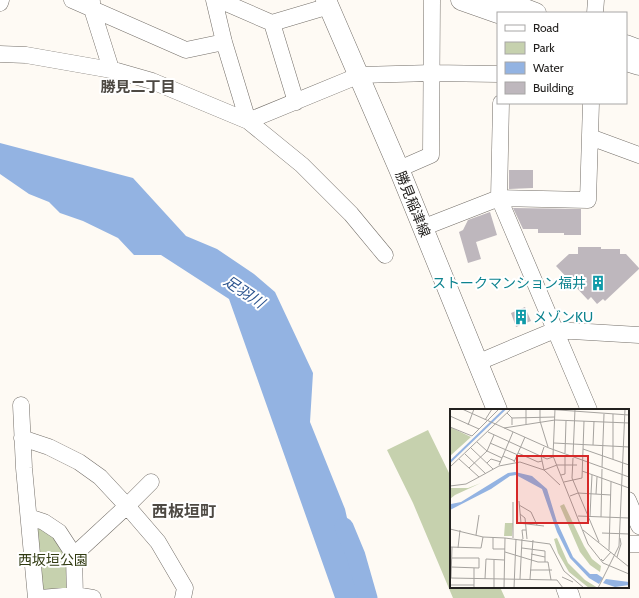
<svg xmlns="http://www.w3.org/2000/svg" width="639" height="598" font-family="Cabin,'Noto Sans JP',sans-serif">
  <rect width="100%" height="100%" fill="#fefaf4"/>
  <path fill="#c6d1ae" d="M428,430L451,477V587H500L505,598H453L413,503L387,450Z
    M32,522L41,523L71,555V594L38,595Z"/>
  <path fill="#93b3e2" d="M0,143L133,178L186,236L217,249L254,274L275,292L313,373L310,422L345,509L365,598H335L229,299L161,255H134L118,238L83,221L60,213L49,202L29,194L0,174Z"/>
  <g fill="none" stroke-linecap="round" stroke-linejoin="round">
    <path stroke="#93b3e2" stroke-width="19" d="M344,527L356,556L368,598"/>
  </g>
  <path fill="#beb7bd" d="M509,170H533V188L509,189Z
    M513,208L581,209V235H564V233H538V229H523Z
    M490,212L497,235L476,242L481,259L468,263L459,232L463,230L468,220Z
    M578,247H601V249H620V254H626L639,268V269L605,301L603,299L597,304L591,297L588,300L556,266L569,254H578Z
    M525,307L531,321L516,327L511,313Z"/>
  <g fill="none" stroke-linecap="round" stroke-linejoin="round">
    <defs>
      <path id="minor" d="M72,0L186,50L224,42
        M214,0L224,42L248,121
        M219,0L272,23L329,6
        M92,2V9L111,69
        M0,3L1,0
        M595,13L596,0
        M272,23L296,102
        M0,54L26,55L117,71L152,81L248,121L302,165L351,214L385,255
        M501,103L499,198L589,410
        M248,121L360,75L432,73L498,74
        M590,137L639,155
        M399,169L431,155L432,0
        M422,228L499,198L588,200L591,103
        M479,362L555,330L639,335
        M21,405L24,468L36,598
        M22,438L49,447L79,462L100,477L127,506L158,542L185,588L183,598
        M628,500L639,526
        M29,517L44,522L59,532L74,555L75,598
        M628,544H639
        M74,555L127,506L151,482
        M41,598L75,595L93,598"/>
      <path id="major" d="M326,0L399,169L497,410
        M461,0L498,13
        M501,0L536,13
        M626,45L639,50
        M626,61L639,65
        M566,587L570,598"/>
    </defs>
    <use href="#minor" stroke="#746f69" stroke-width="17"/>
    <use href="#major" stroke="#746f69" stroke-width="21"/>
    <use href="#minor" stroke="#fff" stroke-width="16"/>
    <use href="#major" stroke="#fff" stroke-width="20"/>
  </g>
  <defs>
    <symbol id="building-bare" viewBox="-9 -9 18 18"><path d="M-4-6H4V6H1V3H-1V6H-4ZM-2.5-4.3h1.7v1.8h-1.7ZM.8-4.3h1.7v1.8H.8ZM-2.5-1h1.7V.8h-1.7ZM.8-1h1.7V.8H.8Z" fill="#0f9aa8" stroke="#fff" stroke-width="2.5" paint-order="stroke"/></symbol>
  </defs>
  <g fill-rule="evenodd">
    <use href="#building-bare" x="587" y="272" width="22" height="22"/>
    <use href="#building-bare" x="510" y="306" width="22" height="22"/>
  </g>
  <g text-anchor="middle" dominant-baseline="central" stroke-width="4" stroke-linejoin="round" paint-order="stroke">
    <g font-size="14" fill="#23211f" stroke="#fff">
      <text transform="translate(413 204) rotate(68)">勝見稲津線</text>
    </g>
    <g font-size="14" fill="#0d838f" stroke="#fff" text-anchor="end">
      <text x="586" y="283">ストークマンション福井</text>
      <text x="533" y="317" text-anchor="start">メゾンKU</text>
    </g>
    <g font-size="14" fill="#313b12" stroke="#fff">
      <text x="53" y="560">西坂垣公園</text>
    </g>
    <g font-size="15" font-weight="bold" fill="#4d4943" stroke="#fff">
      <text x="138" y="87">勝見二丁目</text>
    </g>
    <g font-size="15" font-style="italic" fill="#2c548f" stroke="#fff">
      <text transform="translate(244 292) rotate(34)">足羽川</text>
    </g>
    <g font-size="16" font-weight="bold" fill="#4d4943" stroke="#fff">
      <text x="184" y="511">西板垣町</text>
    </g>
  </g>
  <g transform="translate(450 409)">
    <rect width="179" height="179" fill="#fefaf4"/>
    <path d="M0,18L21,28L0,47ZM31,74L5,86L0,90V79H18ZM114,95L134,137L142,150L151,157L150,163L140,156L130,143L110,97ZM55,114H63L62,127H54ZM107,129L118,154L135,171L148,179H139L119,163L108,144L104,130Z" fill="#c6d1ae"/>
    <path d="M65,63L82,67L97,80L107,113L123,148L140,165H147L153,169L149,175L139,169L120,149L107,123L92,80L66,66L60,67L41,80L0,101L1,95L11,93L58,64ZM156,170L179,173V176L165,178L153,174Z" fill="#93b3e2"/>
    <path fill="none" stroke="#93b3e2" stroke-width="2" d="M0,53L55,0"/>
    <path fill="none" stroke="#a6a39f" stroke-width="1" d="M12,0L99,39L179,68M76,0V15M90,0V12L98,38M95,0L179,6M105,0L103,47L138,135L153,154L179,165M57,4L62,9V16M0,7L29,20M62,9L105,8M35,11L42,0M18,16L24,0M0,18L22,27L49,0M54,19L105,11L179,14M38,23L97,50L103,48M27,33L37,42L52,49M40,34L68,46M104,34L179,38M143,36L144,12M94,38L91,47L94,61M21,39L43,60M133,40L179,56M68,44L88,53L92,52M115,44L116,12M15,45L36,65M53,47L65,52M123,47L125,0M123,49L122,69L149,133M9,50L29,68L49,57L70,53L94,61L110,76M163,50V5M64,53L75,28M37,54L41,50L51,53M49,56L63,23M0,58L61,0M152,58L154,5M19,59L37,42L44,26M94,61L107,56H127M132,62L179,79M111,66L115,65V46M114,73L132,69L134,12M0,77L16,75L29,68M141,85L142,66M146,85L147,68M120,87L128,84L161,86M69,92L71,114M69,96L81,103L87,116M70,105L75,109L77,130M128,107L179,109M140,108L141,85M151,108L152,60M68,114L94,117M0,120L33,128L55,129L54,179M133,121L179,158M152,124L179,125M26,126L29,106M43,128V140H55M55,129L100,135L114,162L134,179M63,129V93M73,130L72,121H76M0,138L31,139L33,128M8,139L10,121M72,139L95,142V153M159,141L161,73M55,143L88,153H98L101,171M81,145L95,148M167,148L171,135L170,129M151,150L153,152L161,143M1,158L29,159V149H2M80,161H102M112,168L123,173M0,169L107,171L113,179M1,169L2,138M35,170L36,150L54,151M70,170L72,130M80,170L83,131M0,176H24M24,179V159M44,179V151M64,179L66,130M148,179L169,137L175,0"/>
    <path fill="#d62828" fill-opacity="0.15" stroke="#d62828" stroke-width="2" d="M67,47H138V114H67Z"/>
    <rect width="179" height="179" fill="none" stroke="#23211f" stroke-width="2"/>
  </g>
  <rect x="497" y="12" width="130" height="92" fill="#ffffff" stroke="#a7a6a5"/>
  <rect x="505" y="25" width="20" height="6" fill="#ffffff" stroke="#a7a6a5"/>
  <text x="533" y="32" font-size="12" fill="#23211f">Road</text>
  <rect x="505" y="42" width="20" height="12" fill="#c6d1ae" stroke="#a7a6a5"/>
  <text x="533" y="52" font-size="12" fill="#23211f">Park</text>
  <rect x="505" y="62" width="20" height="12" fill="#93b3e2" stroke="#a7a6a5"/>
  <text x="533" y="72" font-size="12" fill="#23211f">Water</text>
  <rect x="505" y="82" width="20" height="12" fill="#beb7bd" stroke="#a7a6a5"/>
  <text x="533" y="92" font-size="12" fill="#23211f">Building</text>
</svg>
